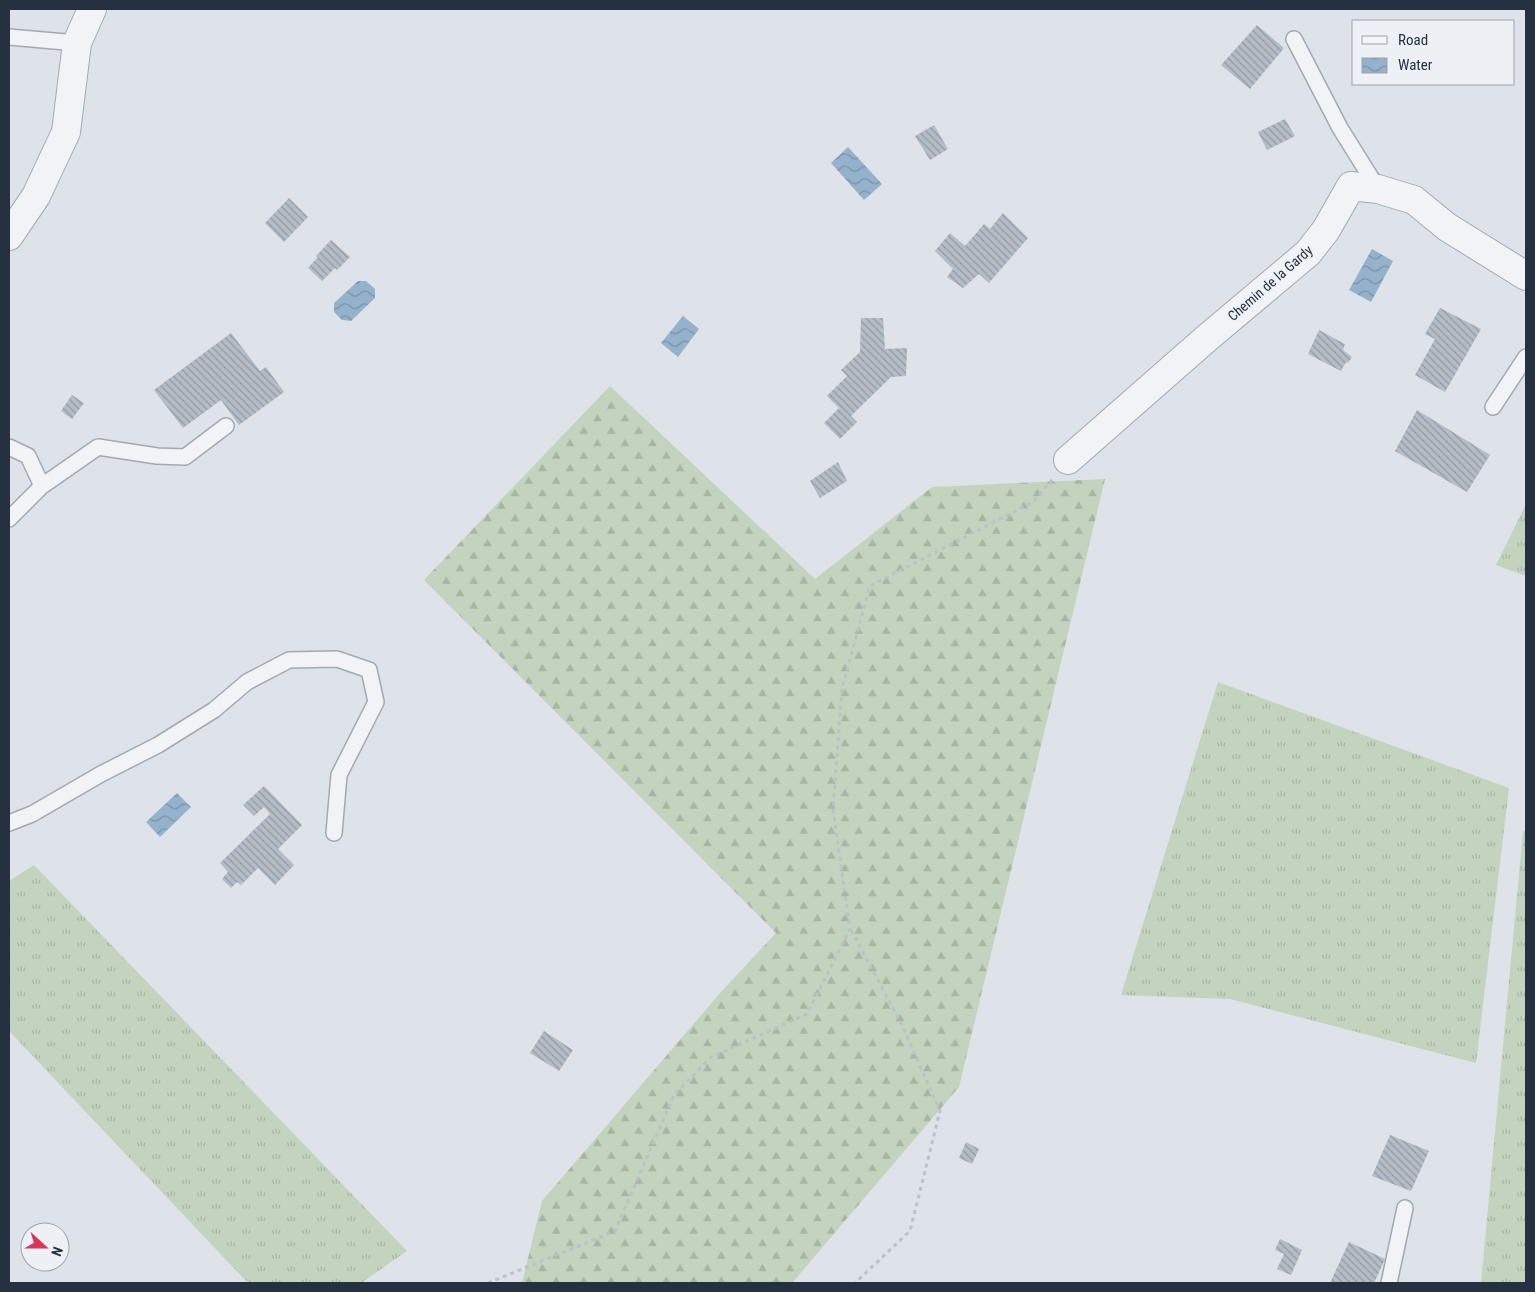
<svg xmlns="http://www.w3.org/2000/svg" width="1535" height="1292" font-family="'Roboto Condensed',sans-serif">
  <defs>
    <pattern id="grass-tufts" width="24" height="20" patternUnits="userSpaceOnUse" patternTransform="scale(1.25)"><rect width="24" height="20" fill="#c4d3be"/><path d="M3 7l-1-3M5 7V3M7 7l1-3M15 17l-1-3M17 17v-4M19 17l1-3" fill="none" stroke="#a8b5a4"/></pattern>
    <pattern id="forest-firs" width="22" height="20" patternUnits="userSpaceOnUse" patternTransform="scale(1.25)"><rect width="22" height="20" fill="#c4d3be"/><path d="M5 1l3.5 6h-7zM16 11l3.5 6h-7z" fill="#a8b5a4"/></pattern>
    <pattern id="water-waves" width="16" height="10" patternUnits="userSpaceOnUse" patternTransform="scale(1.25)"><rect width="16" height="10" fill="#95b2cc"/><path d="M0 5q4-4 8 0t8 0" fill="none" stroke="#7991a7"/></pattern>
    <pattern id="building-back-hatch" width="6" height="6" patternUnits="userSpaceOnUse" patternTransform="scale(1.25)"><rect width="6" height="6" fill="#b4bcc6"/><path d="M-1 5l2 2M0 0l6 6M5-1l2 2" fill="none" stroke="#9299a2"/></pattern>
  </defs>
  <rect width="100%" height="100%" fill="#dee2e9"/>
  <path fill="url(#grass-tufts)" d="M1526,504V576L1496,565Z
    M1218,682L1509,788L1476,1063L1230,999L1121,995Z
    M1523,831L1526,832V1283H1481Z
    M34,865L407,1251L361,1283H248L9,1031V881Z"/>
  <path fill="url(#forest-firs)" d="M610,386L815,579L932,487L1105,479L959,1087L792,1283H522L542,1201L721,992L776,933L424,580Z"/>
  <path fill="url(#water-waves)" d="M848,147L882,184L864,200L831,163Z
    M1372,249L1393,261L1371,302L1349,290Z
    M358,281H366L375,289V298L351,321L342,320L334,312V303Z
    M683,316L699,329L678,357L661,343Z
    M177,793L191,807L160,837L146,822Z"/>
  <path fill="url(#building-back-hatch)" d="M1257,25L1284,48L1250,89L1221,65Z
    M1285,119L1295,136L1267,150L1258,132Z
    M934,125L948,149L930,160L915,136Z
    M289,198L308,217L284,242L265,223Z
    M1003,213L1028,238L989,283L979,274L963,288L947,277L953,269L935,251L950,233L965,246L984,224L990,229Z
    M331,240L350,257L337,270L335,268L322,281L308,268L318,257L316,256Z
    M1440,308L1481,329L1445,392L1415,375L1435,339L1425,334Z
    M861,318H883L885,349L907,348L906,376L891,377L851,416L857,422L840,439L824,423L839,408L827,396L847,376L841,370L860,352Z
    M1319,330L1345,344L1343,350L1352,357L1348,363L1346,362L1341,371L1308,354Z
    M231,333L260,371L266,367L284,392L239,425L221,400L183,428L154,390Z
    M72,395L84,403L72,419L61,411Z
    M1417,410L1490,455L1467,492L1395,451Z
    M838,462L847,481L820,498L810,481Z
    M264,786L302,825L278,849L294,865L275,885L258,868L241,885L237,882L231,888L222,879L228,872L220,863L270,814L264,807L254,816L243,805Z
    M544,1031L573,1050L559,1071L530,1053Z
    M1390,1135L1429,1151L1411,1191L1372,1176Z
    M966,1142L979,1149L972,1164L959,1158Z
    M1280,1239L1302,1250L1291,1275L1277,1269L1284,1254L1275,1250Z
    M1349,1242L1385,1259L1374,1283H1330Z"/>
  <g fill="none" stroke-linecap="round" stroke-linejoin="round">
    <defs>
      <path id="service" d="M9,37L77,43
        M1294,39L1340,128L1378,189
        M1493,407L1526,357
        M9,447L28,456L42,486L9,519
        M42,486L98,447L157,456L185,457L226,426
        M9,823L32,814L101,774L158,745L214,710L247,682L289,660L337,659L369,670L376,702L339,775L334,833
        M1389,1283L1405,1208"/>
      <path id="minor" d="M9,236L36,196L66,132L77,43L92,9
        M1068,460L1207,338L1308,253L1326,230L1351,186L1378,189L1414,200L1447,227L1526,276"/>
    </defs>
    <use href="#service" stroke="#a3a9b3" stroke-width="18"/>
    <use href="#minor" stroke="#a3a9b3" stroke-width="30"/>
    <path stroke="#bcc0c8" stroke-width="3" stroke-dasharray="4 4" stroke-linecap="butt" d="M851,930L902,1025L940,1111L910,1231L855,1283
      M488,1283L615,1231L674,1095L711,1057L807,1014L850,929L833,809L842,688L870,586L1033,502L1052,480"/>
    <use href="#service" stroke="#f1f3f7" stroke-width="15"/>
    <use href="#minor" stroke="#f1f3f7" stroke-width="28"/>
  </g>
  <g text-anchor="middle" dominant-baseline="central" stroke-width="4" stroke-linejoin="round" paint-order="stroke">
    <g font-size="14" fill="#253041" stroke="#edf1f6">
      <text transform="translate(1270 283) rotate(-41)">Chemin de la Gardy</text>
    </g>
  </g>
  <rect width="1535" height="1292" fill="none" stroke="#253041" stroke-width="20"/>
  <rect x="1352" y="20" width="162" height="65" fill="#edf1f6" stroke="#9da4ae"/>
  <rect x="1362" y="36" width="25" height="8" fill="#f1f3f7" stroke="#9da4ae"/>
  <text x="1398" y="45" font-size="15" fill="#253041">Road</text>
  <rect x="1362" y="58" width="25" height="15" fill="url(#water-waves)" stroke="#9da4ae"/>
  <text x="1398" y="70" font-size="15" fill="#253041">Water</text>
  <g transform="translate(45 1247) rotate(111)"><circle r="24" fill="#edf1f6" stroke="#9da4ae"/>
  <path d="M0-4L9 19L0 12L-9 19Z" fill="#da3655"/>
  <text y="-8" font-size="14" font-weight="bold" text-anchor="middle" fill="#253041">N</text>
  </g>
</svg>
